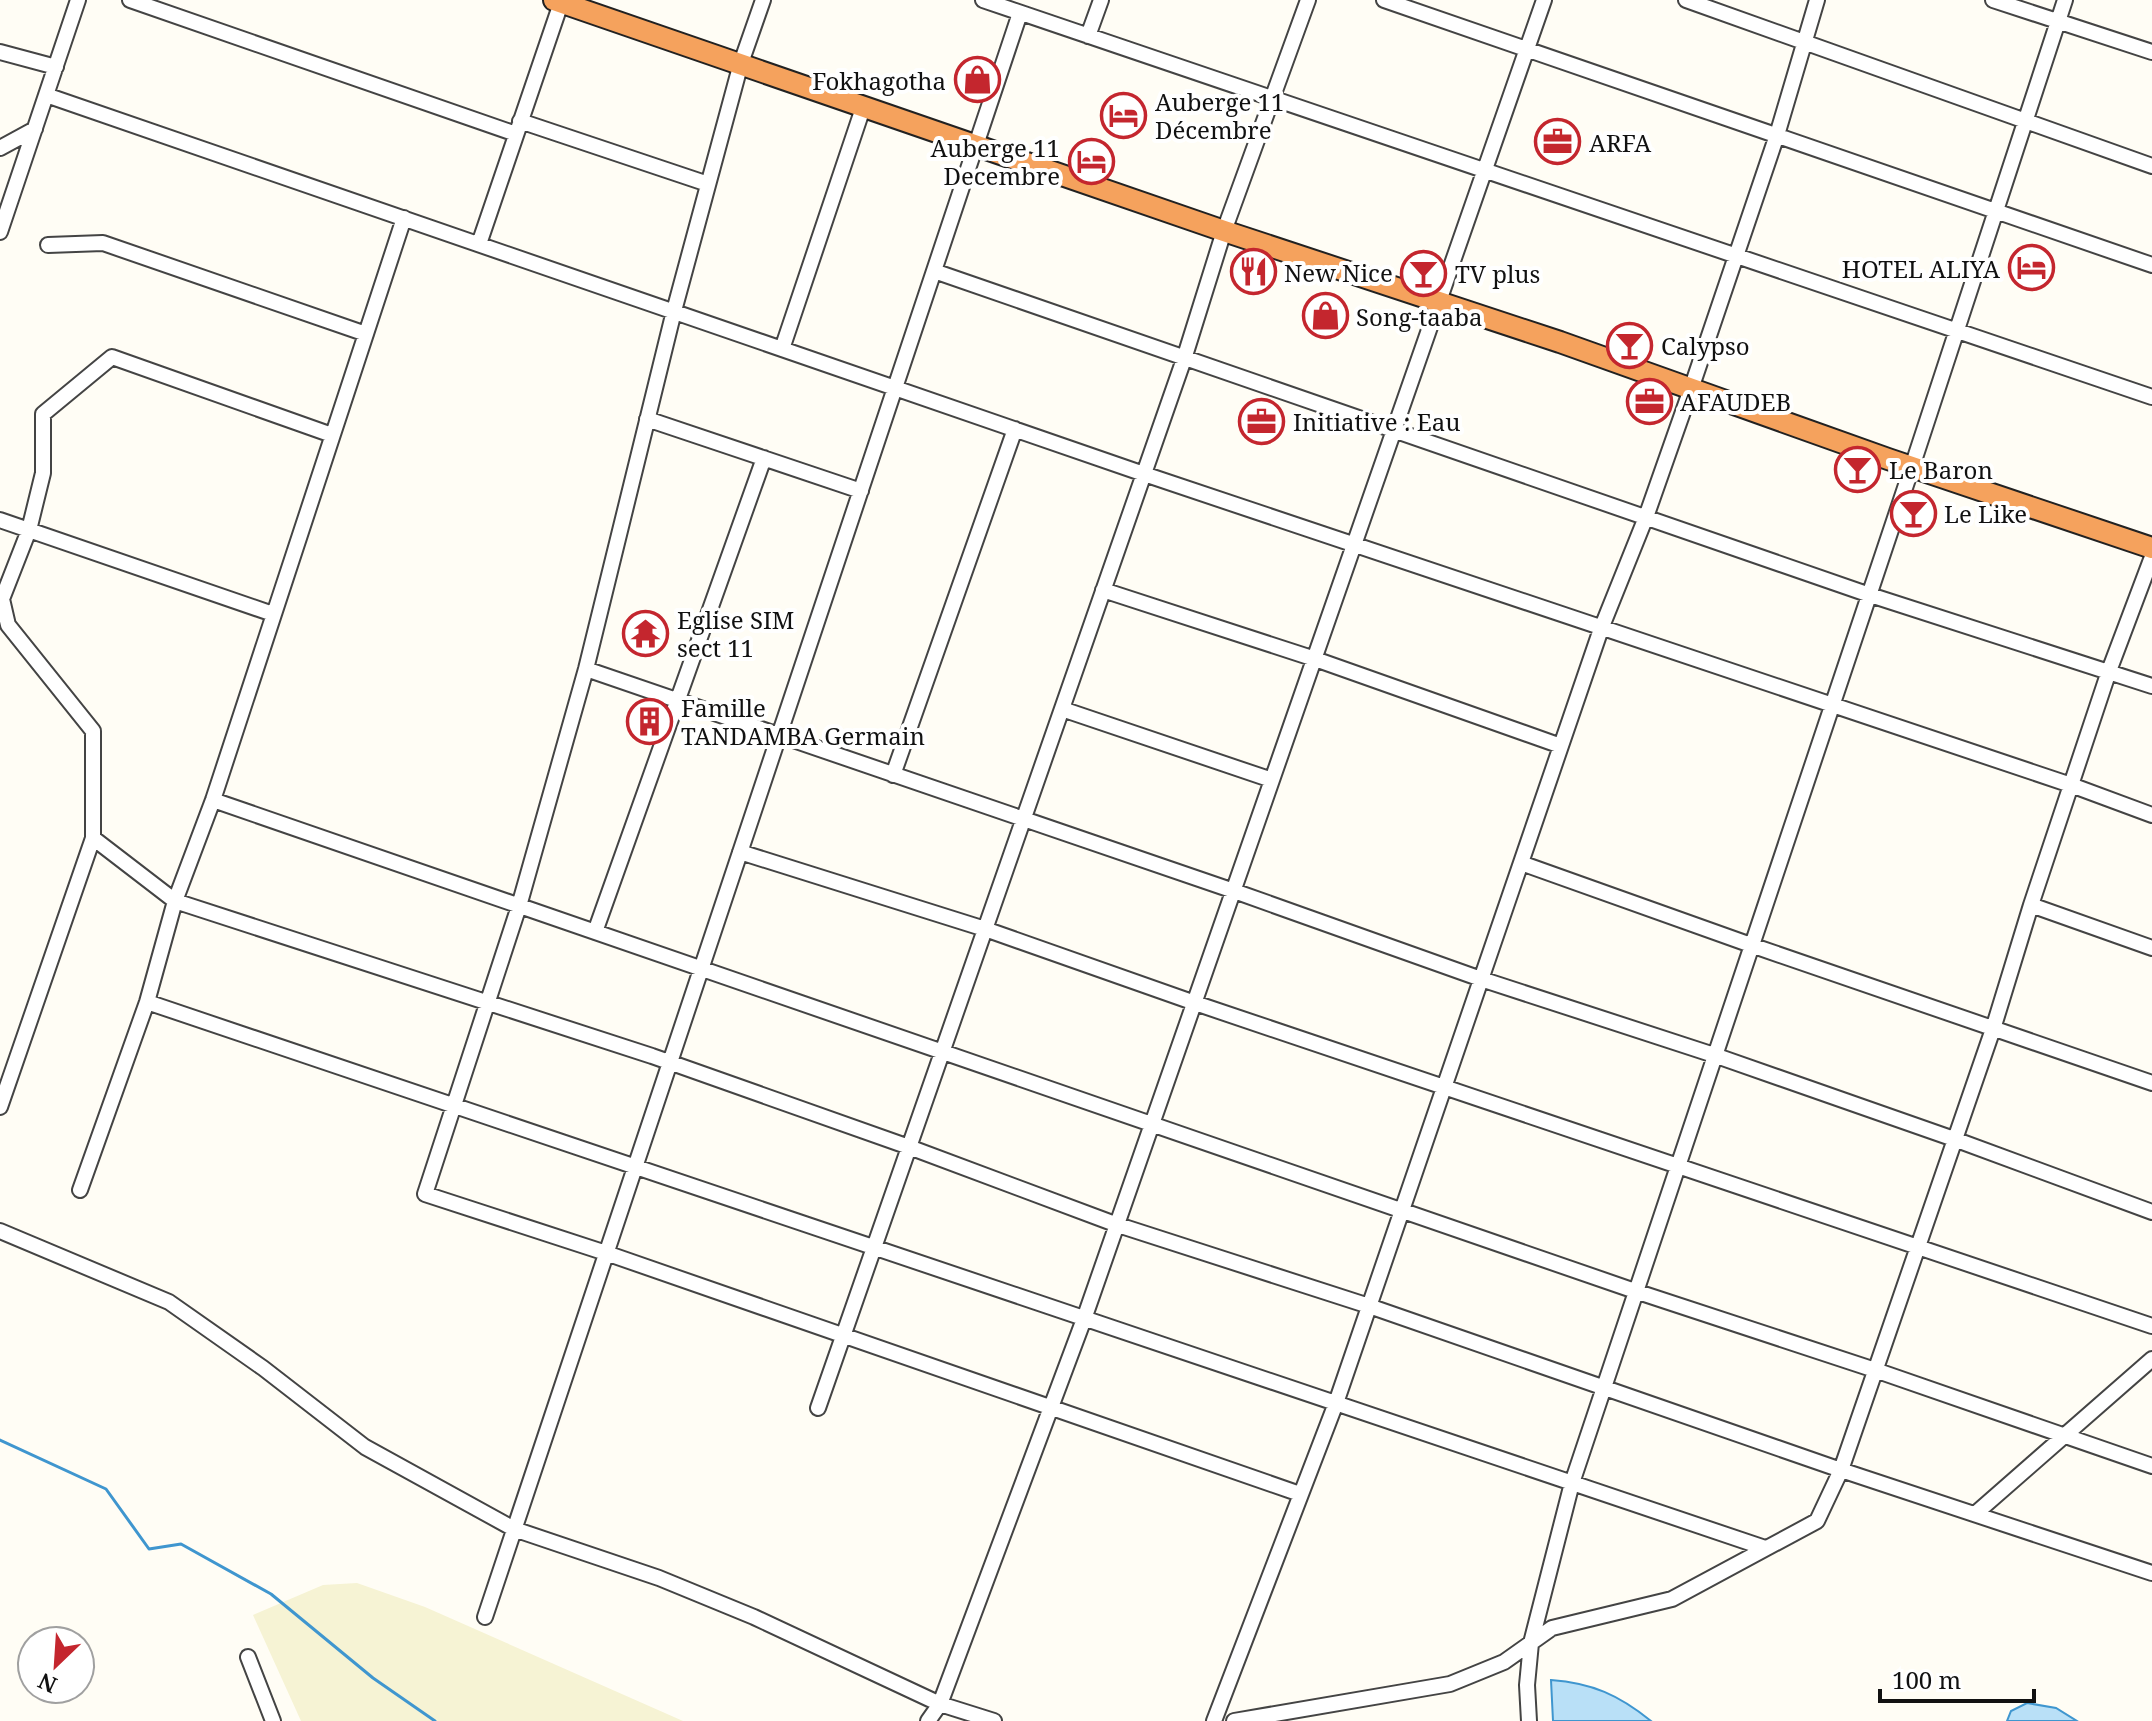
<svg xmlns="http://www.w3.org/2000/svg" width="2152" height="1721" font-family="'Noto Serif',serif">
  <rect width="100%" height="100%" fill="#fffdf5"/>
  <path fill="#f6f3d4" d="M357,1583L425,1607L683,1721H301L253,1615L323,1585Z"/>
  <path fill="#b9e0f7" stroke="#3f96cf" stroke-width="2" d="M1551,1680C1592,1683 1619,1695 1651,1721H1553Z
    M2027,1703L2056,1708L2077,1721H2007L2011,1711Z"/>
  <g fill="none" stroke-linecap="round" stroke-linejoin="round">
    <path stroke="#3f96cf" stroke-width="3" d="M0,1440L106,1489L149,1549L181,1544L271,1594L373,1678L435,1721"/>
    <defs>
      <path id="minor" d="M130,0L516,134
        M763,0L741,63L674,311L586,669L519,906L425,1194L606,1253L1300,1494
        M983,0L2152,397
        M1384,0L2152,265
        M1686,0L2152,166
        M1993,0L2152,52
        M1088,36L1101,0
        M0,52L56,67
        M46,95L1144,474L2071,785L2152,815
        M520,121L708,184
        M0,148L35,129
        M0,232L78,0
        M479,244L561,3
        M48,245L103,243L366,334
        M934,271L1867,594L2152,686
        M782,349L864,105
        M647,419L861,491
        M332,435L112,357L43,414V473L29,530L2,599L8,625L93,731V838L175,901L652,1056L909,1147L1115,1224L1369,1306L1841,1470L2152,1573
        M0,520L273,614
        M1103,590L1315,659L1561,746
        M586,669L1234,891L1481,979L1714,1055L1954,1139L2152,1212
        M1062,709L1272,780
        M893,775L1015,429
        M213,800L1635,1291L1875,1370L2152,1466
        M740,852L985,929L1195,1003L2152,1326
        M1521,863L1751,945L2152,1083
        M2031,905L2152,948
        M595,932L764,458
        M147,1002L1765,1548
        M0,1107L93,838
        M80,1190L147,1002L175,901L213,800L404,218
        M0,1231L169,1302L263,1368L365,1447L514,1529L659,1578L754,1617L940,1704L994,1721
        M818,1408L1184,359L1224,231L1308,0
        M1975,1514L2152,1359
        M485,1617L1020,13
        M248,1657L273,1721
        M928,1721L940,1704L1084,1319L1544,0
        M1214,1721L1336,1403L1601,629L1646,517L1691,389L1777,135L1817,0
        M1234,1721L1450,1684L1504,1662L1552,1628L1672,1599L1817,1521L1841,1470L1993,1029L2031,905L2109,671L2152,557
        M1529,1721L1527,1685L1531,1643L1572,1483L1912,467L2065,0"/>
      <path id="highway" d="M554,0L1224,231L1560,342L1888,459L2152,548"/>
    </defs>
    <use href="#minor" stroke="#444" stroke-width="18"/>
    <use href="#highway" stroke="#222" stroke-width="24"/>
    <use href="#minor" stroke="#fff" stroke-width="14"/>
    <use href="#highway" stroke="#f5a25d" stroke-width="20"/>
  </g>
  <defs>
    <symbol id="shop-ring" viewBox="-11 -11 22 22"><circle r="9.5" fill="#fff" stroke="#c4262e" stroke-width="1.5"/><path d="M-5-2.5h2.3a2.7 3.5 0 0 1 5.4 0H5L5.5 6h-11ZM-1.5-2.5h3a1.5 2.3 0 0 0-3 0Z" fill="#c4262e"/></symbol>
    <symbol id="hotel-ring" viewBox="-11 -11 22 22"><circle r="9.5" fill="#fff" stroke="#c4262e" stroke-width="1.5"/><path d="M-6-4.5h1.5V1H6V5H4.5V3h-9V5H-6ZM-4 0a1.8 1.8 0 1 1 3.6 0ZM.5 0V-2.5h3Q6-2.5 6 0Z" fill="#c4262e"/></symbol>
    <symbol id="office-ring" viewBox="-11 -11 22 22"><circle r="9.5" fill="#fff" stroke="#c4262e" stroke-width="1.5"/><path d="M-6-3h4V-5.5h4V-3h4V5H-6ZM-1-4.5V-3h2v-1.5ZM-6 0V1H6V0Z" fill="#c4262e"/></symbol>
    <symbol id="restaurant-ring" viewBox="-11 -11 22 22"><circle r="9.5" fill="#fff" stroke="#c4262e" stroke-width="1.5"/><path d="M-5-6h1v4h1v-4h1v4h1v-4h1v5L-1.5 .5V6h-2V.5L-5-1ZM5-6V6H3V1.5H1.5Q1.5-4 5-6Z" fill="#c4262e"/></symbol>
    <symbol id="bar-ring" viewBox="-11 -11 22 22"><circle r="9.5" fill="#fff" stroke="#c4262e" stroke-width="1.5"/><path d="M-6-5H6L.8 .8V4.5H3.5V6h-7V4.5H-.8V.8Z" fill="#c4262e"/></symbol>
    <symbol id="temple-ring" viewBox="-11 -11 22 22"><circle r="9.5" fill="#fff" stroke="#c4262e" stroke-width="1.5"/><path d="M0-6L5-2H3V0L6.5 2.5H4V6H1.5V3h-3V6H-4V2.5H-6.5L-3 0V-2H-5Z" fill="#c4262e"/></symbol>
    <symbol id="building-ring" viewBox="-11 -11 22 22"><circle r="9.5" fill="#fff" stroke="#c4262e" stroke-width="1.5"/><path d="M-4-6H4V6H1V3H-1V6H-4ZM-2.5-4.3h1.7v1.8h-1.7ZM.8-4.3h1.7v1.8H.8ZM-2.5-1h1.7V.8h-1.7ZM.8-1h1.7V.8H.8Z" fill="#c4262e"/></symbol>
  </defs>
  <g fill-rule="evenodd">
    <use href="#shop-ring" x="952" y="54" width="51" height="51"/>
    <use href="#hotel-ring" x="1098" y="90" width="51" height="51"/>
    <use href="#office-ring" x="1532" y="116" width="51" height="51"/>
    <use href="#hotel-ring" x="1066" y="136" width="51" height="51"/>
    <use href="#hotel-ring" x="2006" y="242" width="51" height="51"/>
    <use href="#restaurant-ring" x="1228" y="246" width="51" height="51"/>
    <use href="#bar-ring" x="1398" y="248" width="51" height="51"/>
    <use href="#shop-ring" x="1300" y="290" width="51" height="51"/>
    <use href="#bar-ring" x="1604" y="320" width="51" height="51"/>
    <use href="#office-ring" x="1624" y="376" width="51" height="51"/>
    <use href="#office-ring" x="1236" y="396" width="51" height="51"/>
    <use href="#bar-ring" x="1832" y="444" width="51" height="51"/>
    <use href="#bar-ring" x="1888" y="488" width="51" height="51"/>
    <use href="#temple-ring" x="620" y="608" width="51" height="51"/>
    <use href="#building-ring" x="624" y="696" width="51" height="51"/>
  </g>
  <g text-anchor="middle" dominant-baseline="central" stroke-width="8" stroke-linejoin="round" paint-order="stroke">
    <g font-size="24" fill="#111" stroke="#fff" text-anchor="start">
      <text x="946" y="80" text-anchor="end">Fokhagotha</text>
      <text x="1155" y="101">Auberge 11<tspan x="1155" dy="28">Décembre</tspan></text>
      <text x="1589" y="142">ARFA</text>
      <text x="1060" y="147" text-anchor="end">Auberge 11<tspan x="1060" dy="28">Decembre</tspan></text>
      <text x="2000" y="268" text-anchor="end">HOTEL ALIYA</text>
      <text x="1284" y="272">New Nice</text>
      <text x="1455" y="273">TV plus</text>
      <text x="1356" y="316">Song-taaba</text>
      <text x="1661" y="345">Calypso</text>
      <text x="1680" y="401">AFAUDEB</text>
      <text x="1293" y="421">Initiative : Eau</text>
      <text x="1889" y="469">Le Baron</text>
      <text x="1944" y="513">Le Like</text>
      <text x="677" y="619">Eglise SIM<tspan x="677" dy="28">sect 11</tspan></text>
      <text x="681" y="707">Famille<tspan x="681" dy="28">TANDAMBA Germain</tspan></text>
    </g>
  </g>
  <g transform="translate(56 1665) rotate(205)"><circle r="38" fill="#ffffff" stroke="#a0a0a0" stroke-width="2"/>
  <path d="M0-6L14 30L0 20L-14 30Z" fill="#c4262e"/>
  <text y="-12" font-size="22" font-weight="bold" text-anchor="middle" fill="#111111">N</text>
  </g>
  <path d="M1880 1689v12h154v-12" fill="none" stroke="#111111" stroke-width="4"/>
  <text x="1892" y="1689" font-size="24" fill="#111111" stroke="#ffffff" stroke-width="6" paint-order="stroke">100 m</text>
</svg>
